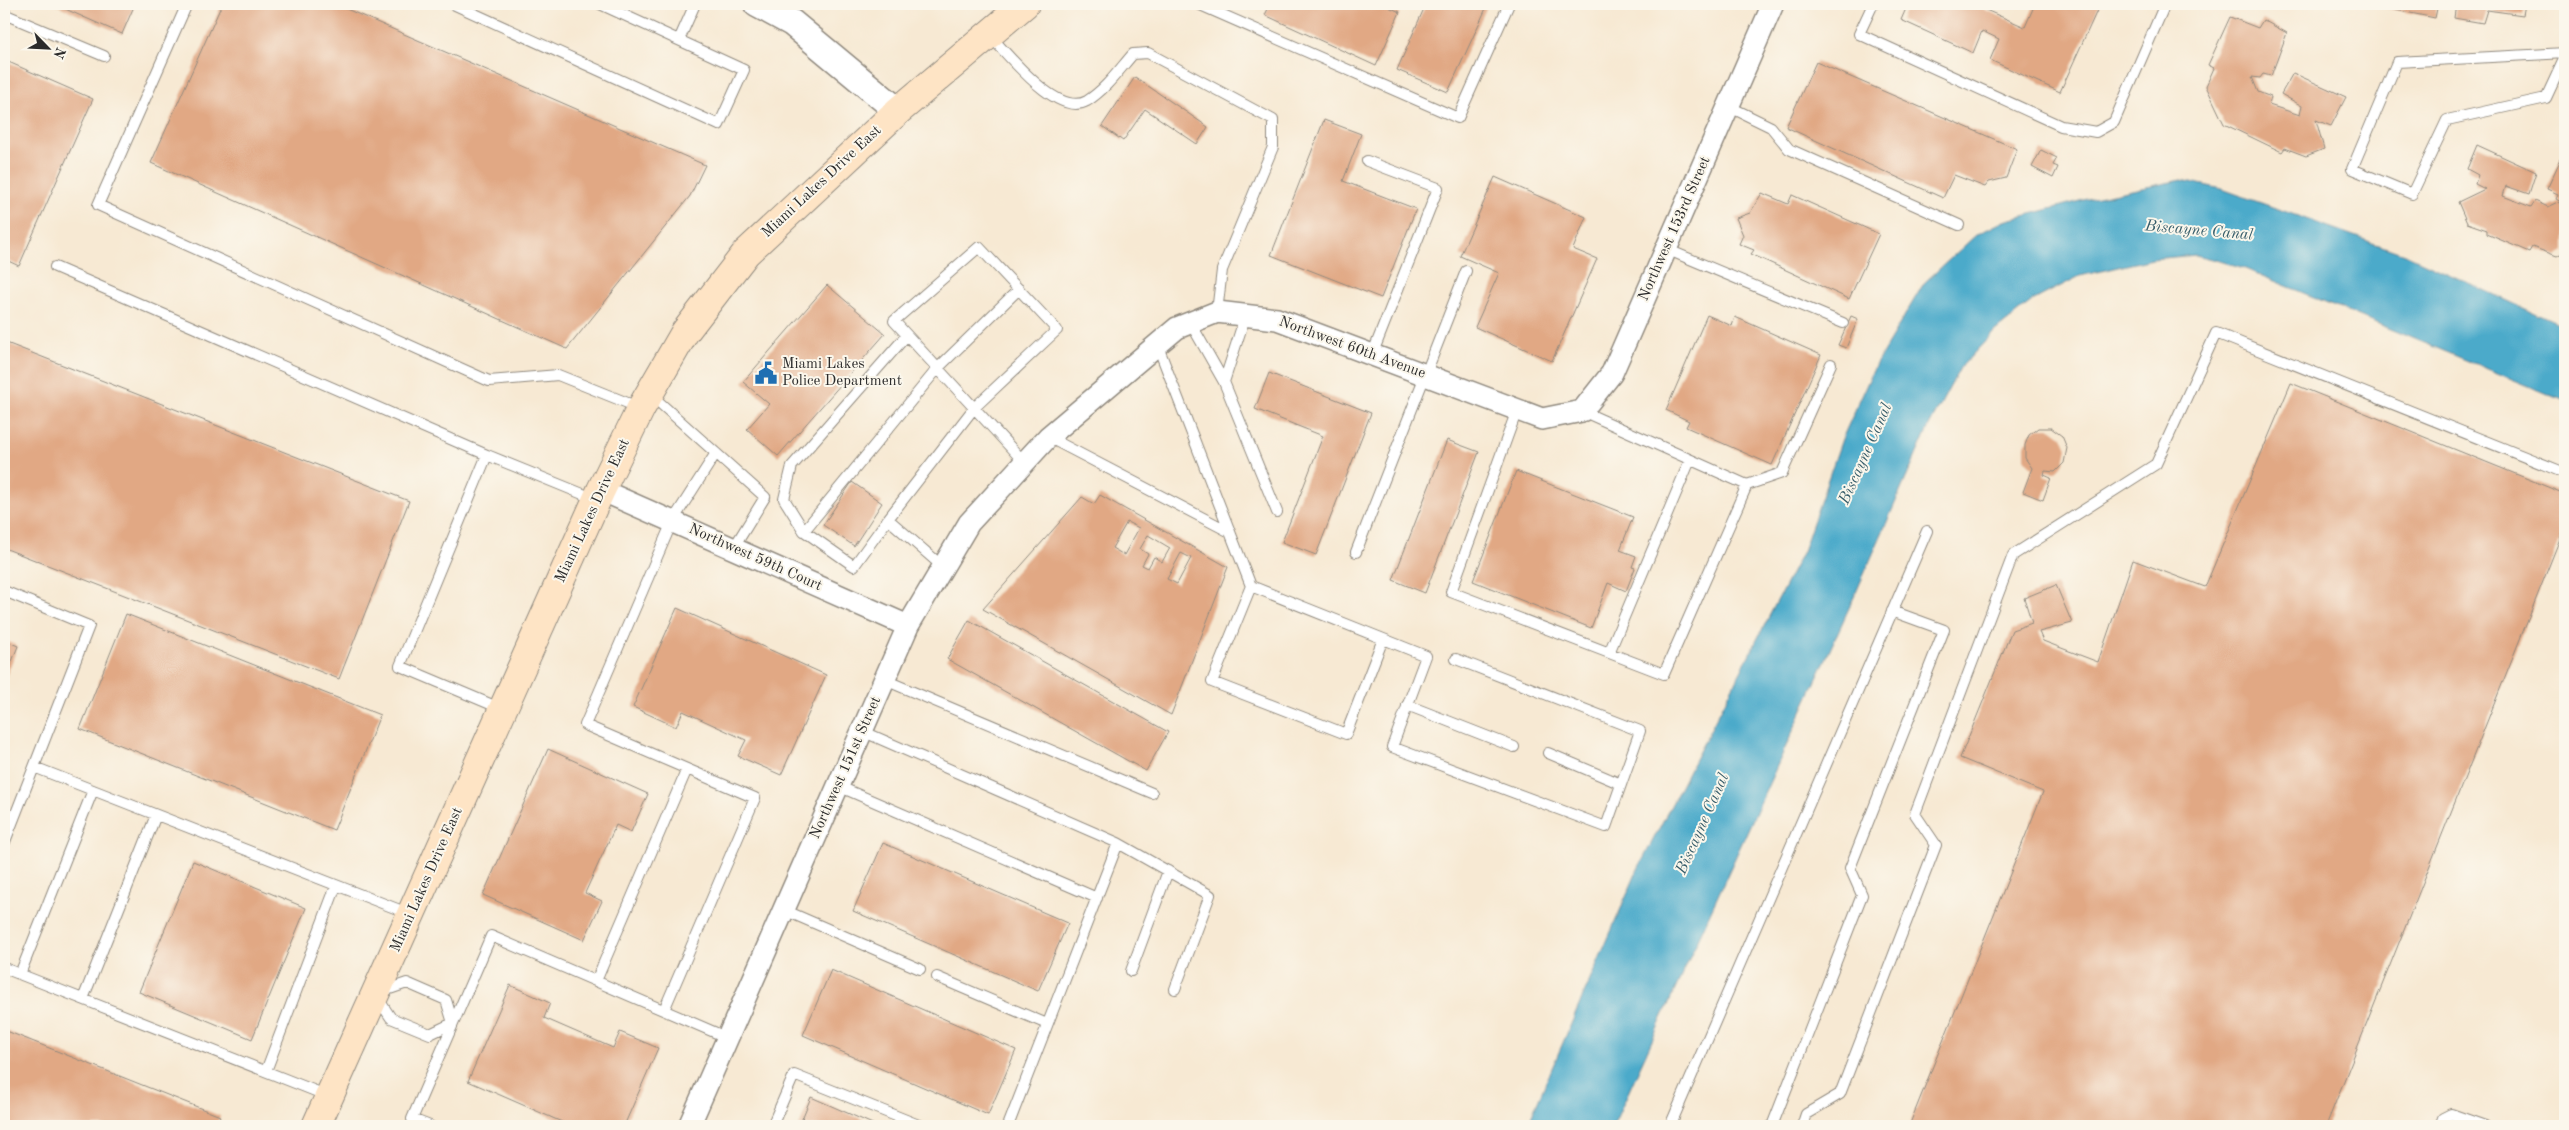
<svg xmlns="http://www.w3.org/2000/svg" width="2569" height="1130" font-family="'Old Standard TT',serif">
  <rect width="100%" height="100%" fill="#fbf7ec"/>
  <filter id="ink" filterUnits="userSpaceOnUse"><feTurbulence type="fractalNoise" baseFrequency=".02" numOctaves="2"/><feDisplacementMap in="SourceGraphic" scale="10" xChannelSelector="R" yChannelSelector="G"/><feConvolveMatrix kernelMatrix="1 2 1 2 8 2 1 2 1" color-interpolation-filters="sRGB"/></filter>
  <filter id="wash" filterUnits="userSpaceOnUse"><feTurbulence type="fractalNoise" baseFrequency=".0096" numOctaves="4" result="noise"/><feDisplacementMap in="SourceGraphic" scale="20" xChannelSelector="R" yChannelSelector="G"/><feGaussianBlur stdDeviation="1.12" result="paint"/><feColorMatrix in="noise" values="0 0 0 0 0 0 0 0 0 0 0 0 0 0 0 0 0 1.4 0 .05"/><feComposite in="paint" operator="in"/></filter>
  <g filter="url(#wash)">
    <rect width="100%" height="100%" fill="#f7e9d3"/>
    <path fill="#4baaca" stroke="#3b6a7a" d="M2181,180L2222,189L2407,255L2565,327V401L2238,266L2196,255L2152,259L2080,276L2032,301L1995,331L1960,368L1929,426L1854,597L1613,1126H1527L1638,869L1803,551L1842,439L1876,364L1924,283L1976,235L2004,221L2088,199Z"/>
    <g id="blocks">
      <path fill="#e1a884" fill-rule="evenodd" d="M54,4H135L122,34Z
        M222,4H335L705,165L690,196L567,349L151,163Z
        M1263,4H1382L1400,12L1376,66L1265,15L1269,7Z
        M1426,4H1488L1448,92L1397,70Z
        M1908,4H1972L2025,27L2035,4H2100L2060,92L1990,60L1999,39L1982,31L1973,53L1901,20Z
        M2376,4H2438L2435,18L2376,6Z
        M2456,4H2525L2523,15L2487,10L2483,23L2454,18Z
        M2230,17L2258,28L2263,20L2287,33L2271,76L2263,74L2260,78L2252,77L2258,92L2271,97L2269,105L2300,115L2302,106L2281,94L2293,73L2346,97L2331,126L2316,120L2324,149L2306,156L2285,148L2282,152L2224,124L2206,86L2214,68L2208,65Z
        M4,60L93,99L19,266L4,259Z
        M1816,62L2017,149L2006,178L1989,182L1985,187L1954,175L1943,198L1786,127Z
        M1135,77L1208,127L1197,144L1145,109L1123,141L1102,126Z
        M1324,120L1361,134L1343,181L1416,209L1381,298L1271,255Z
        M2477,145L2536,172L2529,194L2506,186L2503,196L2531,207L2535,201L2548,207L2561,201L2556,198L2558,194L2547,189L2565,150V251L2557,256L2532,247L2529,252L2487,234V230L2467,223L2458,202L2485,189L2475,184L2478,175L2467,169Z
        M2041,150L2057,158L2053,165L2058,167L2053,178L2032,167Z
        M1495,177L1586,217L1573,249L1597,259L1552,361L1475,327L1499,273L1460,256Z
        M1762,193L1788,204L1792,195L1879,234L1849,299L1751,254L1754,250L1739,244L1743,235L1736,218L1750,213Z
        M827,285L885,334L778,456L747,429L769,404L743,382Z
        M1707,315L1732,326L1735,317L1821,355L1772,465L1686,427L1689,421L1666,410Z
        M1851,316L1858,319L1846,348L1838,345Z
        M4,342L409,501L339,679L4,548Z
        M1269,373L1371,413L1316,555L1282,542L1323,436L1255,409Z
        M2291,383L2565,494V526L2326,1126H1909L2043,792L1960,758L2012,630L2032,623L2024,598L2056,585L2072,623L2039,632L2043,641L2098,662L2133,560L2205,587Z
        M2038,428H2051L2062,436L2067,448L2064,463L2055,472L2045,471L2044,475L2051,478L2043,500L2023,492L2032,468L2025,458V445L2029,435Z
        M1447,440L1479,452L1425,593L1393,580Z
        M1516,471L1633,517L1620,550L1636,556L1632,567L1635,568L1626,591L1608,583L1591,628L1473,581Z
        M852,482L882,503L854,546L823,525Z
        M1100,495L1228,567L1171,715L983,609L1082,497L1094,504ZM1127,522L1139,528L1124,555L1112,548ZM1148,535L1170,548L1162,562L1154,557L1148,568L1142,565L1148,554L1140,549ZM1181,553L1191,558L1177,584L1167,579Z
        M677,608L826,675L781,775L738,756L746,740L683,711L676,727L633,707Z
        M126,614L380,715L334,830L80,729Z
        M969,620L1168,732L1146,771L947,659Z
        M4,640L18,646L4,682Z
        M548,749L648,794L631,832L616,825L585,893L602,901L584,940L483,895Z
        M883,843L1068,923L1038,991L853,911Z
        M193,861L306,908L252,1039L139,992Z
        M831,970L1016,1050L988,1115L803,1035Z
        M510,985L550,1003L544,1018L613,1048L620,1032L658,1048L624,1126H571L468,1081Z
        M4,1030L220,1116L216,1126H4Z
        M811,1097L877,1126H799Z"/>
    </g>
  </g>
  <g filter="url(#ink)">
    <use href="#blocks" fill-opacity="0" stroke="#918a7f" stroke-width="1"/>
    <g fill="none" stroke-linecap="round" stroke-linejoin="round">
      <defs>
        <path id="service" d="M187,4L98,205L489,381L558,375L640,408
          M453,4L719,125L744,70L600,4
          M1198,4L1458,118L1509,4
          M1873,4L1859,34L2061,126L2096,132L2114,122L2165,4
          M4,14L104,56
          M990,36C1009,55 1057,118 1087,101C1106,89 1119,70 1133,54L1148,53L1273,120V147L1222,270L1217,312
          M679,40L695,4
          M2565,53L2397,62L2352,169L2412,194L2447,120L2546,98L2565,57
          M1728,106L1771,127L1789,149L1959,225
          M1367,161L1438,188L1372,355
          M1666,249L1843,323
          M55,267L487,455
          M1245,317L1224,382L1277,512
          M1190,322L1224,382
          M907,335L792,466L784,499L804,531L938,368L1019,289
          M1157,344L1251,586L1426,656L1392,747L1606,827L1640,731L1456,659
          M651,395L765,497L733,549
          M1517,410L1451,592L1664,674L1747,485L1582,411
          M1048,437L1230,532
          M1747,485L1782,473L1831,364
          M804,531L854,566L888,519
          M1356,552L1466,271
          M943,567L888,519L974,408L1057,330L979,247L894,321L1025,463
          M1251,586L1212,682L1346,734L1383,639
          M4,591L89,626L34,767
          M1609,653L1690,460
          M885,680L1152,793
          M1407,705L1514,747
          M502,709L400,666L487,455L595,499
          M862,731L1118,843L1008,1126
          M1548,753L1621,784
          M687,769L585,725L672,522L716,453
          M838,786L1097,898
          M1118,843L1210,895L1175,989
          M4,844L34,767L410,914
          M784,910L920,969
          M4,968L328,1096
          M1131,971L1168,871
          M20,974L93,790
          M937,977L1047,1024
          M596,981L687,769L755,798L664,1010
          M407,983L446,1000L453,1023L430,1034L391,1018L375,994Z
          M83,999L156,815
          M266,1071L336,886
          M430,1126L412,1119L491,936L728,1038
          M772,1126L794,1075L921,1126
          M1670,1126L1927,531
          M1772,1126L1862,895L1850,868L1944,630L1892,611
          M1802,1126L1806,1114L1840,1094L1936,845L1915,814L2013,555L2156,464L2216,333L2565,473
          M2440,1126L2443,1118L2451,1114L2485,1126"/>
        <path id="minor" d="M601,490L908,626
          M689,1126L908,626L969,523L1048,437L1177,328L1217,312L1277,319L1542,419L1582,411L1612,373L1773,4"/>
        <path id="tertiary" d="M757,4L792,23L898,111"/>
        <path id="secondary" d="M316,1126L601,490L641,408L685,332L746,253L898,111L1025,4"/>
      </defs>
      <use href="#service" stroke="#918a7f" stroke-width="12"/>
      <use href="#minor" stroke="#918a7f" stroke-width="24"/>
      <use href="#tertiary" stroke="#918a7f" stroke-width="29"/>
      <use href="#secondary" stroke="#918a7f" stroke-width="30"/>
      <use href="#service" stroke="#fff" stroke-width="10"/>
      <use href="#minor" stroke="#fff" stroke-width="21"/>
      <use href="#tertiary" stroke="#fff" stroke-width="26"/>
      <use href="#secondary" stroke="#fee4c5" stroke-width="28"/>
    </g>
  </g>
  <defs>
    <symbol id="civic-bare" viewBox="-9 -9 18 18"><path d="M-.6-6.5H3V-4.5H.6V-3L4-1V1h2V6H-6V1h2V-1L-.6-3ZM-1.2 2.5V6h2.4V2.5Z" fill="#1f6fb2" stroke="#fbf7ec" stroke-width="2.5" paint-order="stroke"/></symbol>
  </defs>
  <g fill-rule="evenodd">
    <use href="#civic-bare" x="750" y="357" width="32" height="32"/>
  </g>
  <g text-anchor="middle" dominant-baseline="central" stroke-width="4" stroke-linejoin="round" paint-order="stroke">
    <g font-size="15" fill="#2b2b2b" stroke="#fbf7ec">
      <text transform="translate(822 182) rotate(-43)">Miami Lakes Drive East</text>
      <text transform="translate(1675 229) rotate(-66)">Northwest 153rd Street</text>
      <text transform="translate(1352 348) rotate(20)">Northwest 60th Avenue</text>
      <text transform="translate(593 511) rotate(-65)">Miami Lakes Drive East</text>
      <text transform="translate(755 558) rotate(24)">Northwest 59th Court</text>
      <text transform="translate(846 768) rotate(-66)">Northwest 151st Street</text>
      <text transform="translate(427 880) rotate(-66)">Miami Lakes Drive East</text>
    </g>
    <g font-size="15" fill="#2b2b2b" stroke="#fbf7ec" text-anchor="start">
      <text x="782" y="364">Miami Lakes<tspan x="782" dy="17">Police Department</tspan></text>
    </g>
    <g font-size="16" font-style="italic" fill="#385e6b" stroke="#fbf7ec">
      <text transform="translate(2199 231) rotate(5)">Biscayne Canal</text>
      <text transform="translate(1866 454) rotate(-66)">Biscayne Canal</text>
      <text transform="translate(1703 824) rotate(-66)">Biscayne Canal</text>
    </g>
  </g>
  <rect width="2569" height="1130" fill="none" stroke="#fbf7ec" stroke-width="20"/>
  <g transform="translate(48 48) rotate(114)" stroke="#fbf7ec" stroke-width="4" paint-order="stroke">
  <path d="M0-4L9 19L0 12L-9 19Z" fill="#2b2b2b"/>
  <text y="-8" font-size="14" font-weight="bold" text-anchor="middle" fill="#2b2b2b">N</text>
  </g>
</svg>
